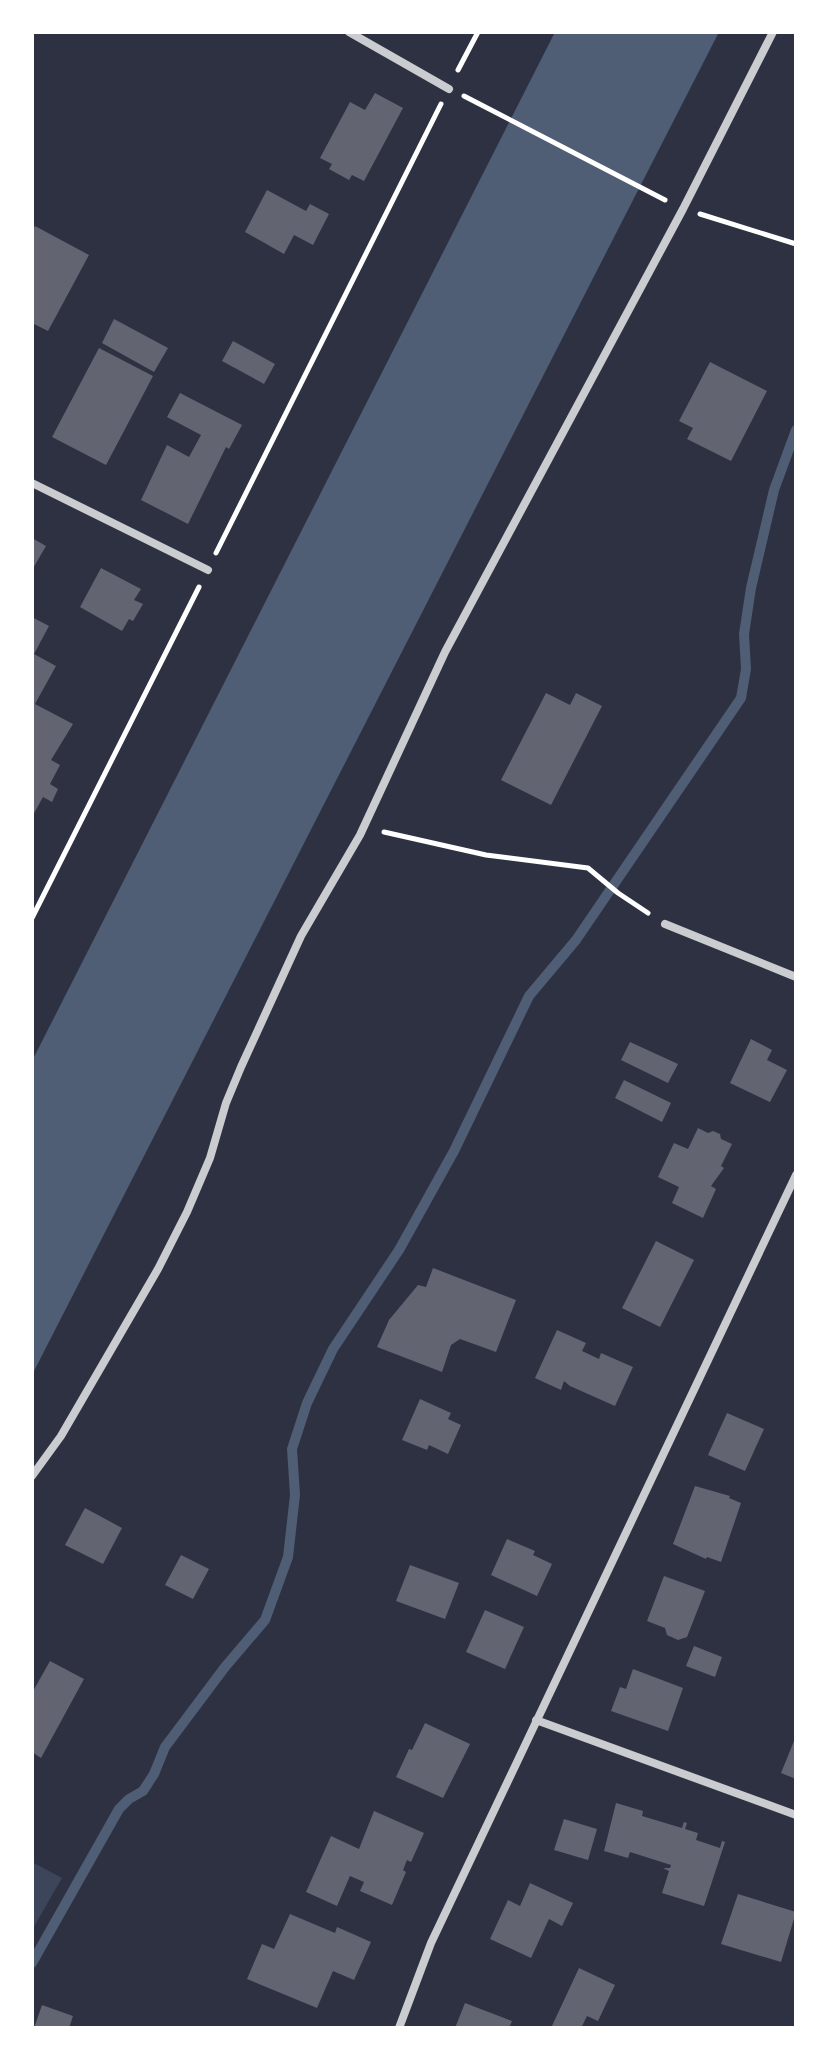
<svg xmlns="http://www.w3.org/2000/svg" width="828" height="2060" font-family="Roboto,sans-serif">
  <rect width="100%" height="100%" fill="#2d3142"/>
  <path fill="#3c4559" d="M32,1862L62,1878L32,1930Z"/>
  <path fill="#4f5d75" d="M555,32H719L32,1375V1061Z"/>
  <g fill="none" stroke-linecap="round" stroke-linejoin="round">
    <path stroke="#4f5d75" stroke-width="10" d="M32,1963L119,1809L129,1799L143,1791L154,1774L165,1747L225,1667L265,1620L288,1557L295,1495L292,1449L307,1403L333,1349L399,1250L454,1151L529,996L576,940L741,698L746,669L744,634L751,588L774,490L796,430"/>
  </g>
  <path fill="#626471" d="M375,93L403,108L364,181L352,175L349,180L329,169L332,164L320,158L350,102L365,110Z
    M267,190L306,211L310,204L329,214L313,245L294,235L284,254L245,232Z
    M35,226L89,255L48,331L32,323V231Z
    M114,319L168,348L154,372L102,343Z
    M233,341L275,364L264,384L222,361Z
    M99,348L153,376L106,465L52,437Z
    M710,362L767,391L731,461L687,439L693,428L679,421Z
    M180,393L242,425L229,449L226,447L188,524L141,500L167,445L189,457L201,435L167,417Z
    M32,538L46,546L32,570Z
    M101,568L141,589L134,600L143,604L133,621L129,619L122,631L80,607Z
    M32,617L49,626L34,654L56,666L35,704L73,724L51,760L60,765L50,784L58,789L52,802L43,797L32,817Z
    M546,693L570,705L576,693L602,706L551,805L501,780Z
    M751,1039L772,1050L767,1060L787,1070L770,1102L730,1083Z
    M630,1042L678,1064L668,1083L621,1060Z
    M624,1080L671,1103L662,1122L615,1098Z
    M698,1128L708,1133L713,1131L720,1134L721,1139L732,1144L721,1166L724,1168L711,1186L716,1189L703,1218L672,1203L679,1187L658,1177L674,1143L688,1149Z
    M656,1241L694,1260L660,1327L622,1308Z
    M433,1268L516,1300L496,1352L460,1339L451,1345L442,1372L377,1347L389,1320L418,1285L426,1287Z
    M557,1330L586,1343L582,1351L599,1359L601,1353L633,1367L615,1406L570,1386L564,1381L561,1390L535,1378Z
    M420,1399L451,1413L448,1419L461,1425L448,1454L429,1445L427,1450L402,1440Z
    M727,1413L764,1429L745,1471L708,1455Z
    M695,1486L730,1496L729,1498L741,1503L721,1562L707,1557L706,1559L673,1544Z
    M85,1508L122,1528L103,1564L65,1545Z
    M507,1539L535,1551L533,1555L552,1564L537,1596L491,1575Z
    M181,1555L209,1569L193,1599L165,1585Z
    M410,1565L459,1583L445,1619L396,1601Z
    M664,1576L705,1591L687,1637L678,1640L667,1635L665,1628L647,1621Z
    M485,1610L524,1627L505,1669L466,1652Z
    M694,1646L722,1657L715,1677L686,1666Z
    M50,1661L84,1679L41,1758L32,1752V1693Z
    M633,1669L683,1688L668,1731L611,1711L620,1687L626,1689Z
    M425,1723L470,1744L443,1798L396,1777L409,1749L412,1750Z
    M796,1736V1779L781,1773Z
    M616,1803L643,1811L642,1816L682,1828L684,1822L687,1823L685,1829L698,1833L696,1840L720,1848L722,1841L725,1842L704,1906L662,1893L669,1871L663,1868H670L671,1865L630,1852L628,1858L604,1851Z
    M374,1811L424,1833L411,1862L407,1860L403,1870L406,1872L392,1905L360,1891L364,1882L350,1876L337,1906L306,1892L331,1836L359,1849Z
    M564,1819L597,1829L588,1860L554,1850Z
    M530,1883L573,1903L562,1926L549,1919L531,1958L490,1939L508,1900L520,1906Z
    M738,1894L796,1912L781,1962L721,1944Z
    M290,1914L335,1933L337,1927L371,1942L354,1980L333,1971L317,2008L247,1979L262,1944L274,1949Z
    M579,1968L615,1985L598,2021L587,2016L581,2028H551Z
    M465,2003L512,2021L509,2028H455Z
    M42,2005L73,2016L69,2028H34Z"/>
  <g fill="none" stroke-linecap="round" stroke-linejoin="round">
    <path stroke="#fff" stroke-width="5" d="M458,70L478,32
      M464,96L665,200
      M700,214L796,244
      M216,553L441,104
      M384,832L486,855L588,868L618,893L648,913
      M32,918L199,587"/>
    <path stroke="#caccd0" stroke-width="8" d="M349,32L449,89
      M32,483L208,570
      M665,924L796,977
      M32,1476L61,1436L158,1269L187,1212L210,1158L226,1103L241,1067L301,936L360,835L445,652L683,209L773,32
      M536,1720L796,1815
      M399,2028L431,1943L796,1175"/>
  </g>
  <rect width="828" height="2060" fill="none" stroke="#ffffff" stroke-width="68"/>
</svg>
